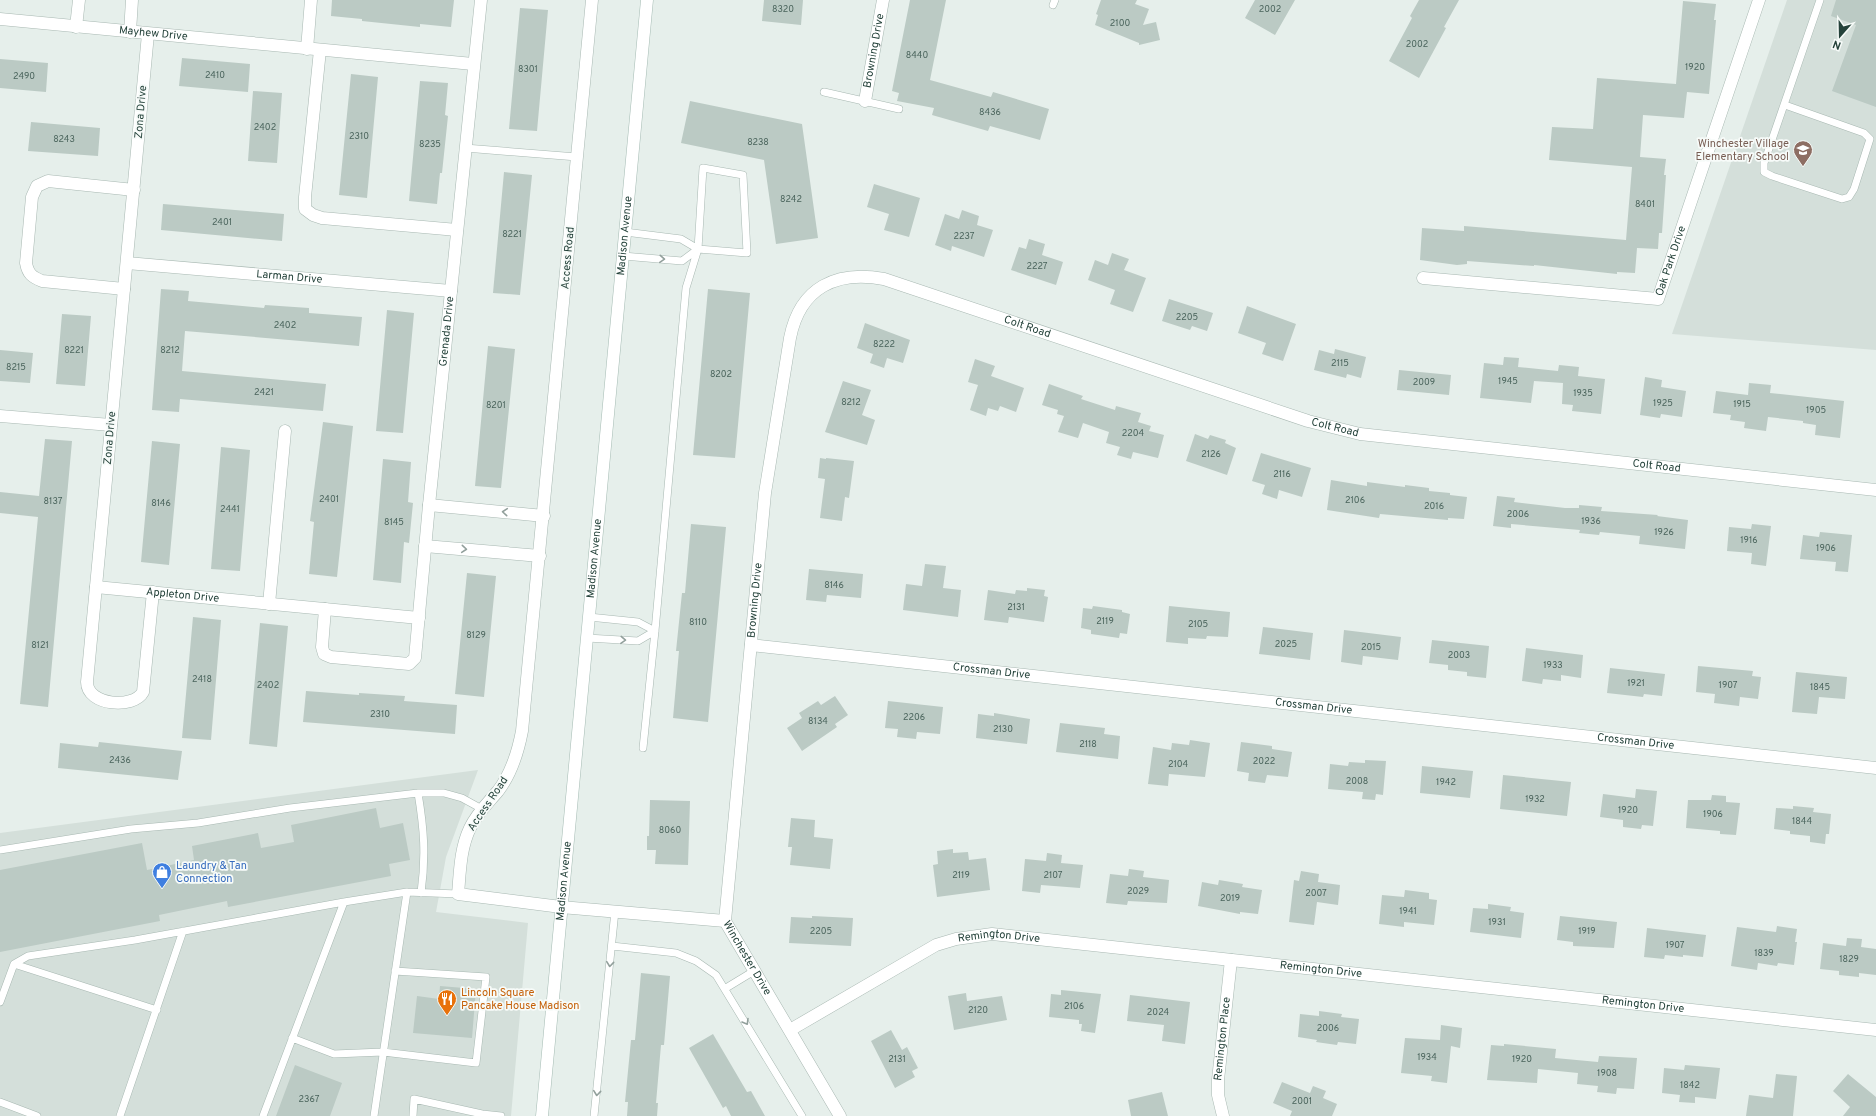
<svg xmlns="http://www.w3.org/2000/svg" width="1876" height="1116" font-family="Overpass,sans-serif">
  <rect width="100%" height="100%" fill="#e6efeb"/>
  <path fill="#d4dfda" d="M1787,0H1876V350L1672,334Z
    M478,770L446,857L436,912L528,923L511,1116H0V833Z"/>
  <path fill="#bbcac4" d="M332,0H454L451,27L420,24V27L362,21V19L331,16Z
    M764,0H803L801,25L762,21Z
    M910,0H946L930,80L991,97L993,92L1049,109L1040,140L990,126L988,131L932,115L934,108L897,101L899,93L892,91Z
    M1101,0H1137L1135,4L1149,9L1143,25L1156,22L1160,40L1139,45V43L1095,25L1098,15L1096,14Z
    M1255,0H1295L1275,35L1245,18Z
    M1419,0H1459L1444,27L1446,28L1419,78L1389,61L1412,18L1410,16Z
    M1836,0H1876V107L1832,91L1856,25L1831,16Z
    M1683,1L1716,4L1714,20H1716L1709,94L1687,92L1684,118L1643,115L1640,157L1666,159L1664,175H1666L1662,233H1659L1658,249L1637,248L1635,273L1617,272V274L1534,265V266L1467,261V264L1457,265L1420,260L1422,228L1464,231V226L1626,240L1632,167L1549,160L1552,127L1593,129L1597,78L1676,84Z
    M520,8L548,10L537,131L509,129Z
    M182,58L250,64L248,92L179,86Z
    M0,59L48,63L46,92L0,88Z
    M351,74L378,77L367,198L339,195Z
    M420,81L448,83L445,115L448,116L442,173H440L437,204L409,201Z
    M253,91L282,93L277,163L248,161Z
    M690,101L802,124L818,238L776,244L764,160L681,143Z
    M31,122L100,128L98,156L28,151Z
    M504,172L532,175L520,295L493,293Z
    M874,184L920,198L909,237L884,230L889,214L867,207Z
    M163,204L284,214L282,241L161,230Z
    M962,210L979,216L977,225L993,230L984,257L952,246L951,251L935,245L945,214L959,219Z
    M1029,239L1045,244L1042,255L1063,262L1056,285L1011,270L1019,247L1026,249Z
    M1112,253L1129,259L1124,270L1146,278L1133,312L1110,304L1115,290L1088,280L1095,260L1108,265Z
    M161,289L189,291L188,301L264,308L265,305L309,308V313L362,317L359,346L185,331L182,371L326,384L323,411L180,399L179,412L152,410Z
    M708,289L750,293L735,458L693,455Z
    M1169,299L1213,313L1207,331L1192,326L1190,330L1162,321Z
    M1247,306L1296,324L1283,361L1262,354L1266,343L1238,333Z
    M387,310L414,313L403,433L376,431Z
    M62,314L91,316L85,386L56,384Z
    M865,323L910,340L903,363L887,358L884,368L870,363L873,354L857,348Z
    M488,346L515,349L501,488L475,486Z
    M1335,349L1366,357L1361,378L1347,374L1346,378L1314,370L1319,350L1334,354Z
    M0,350L33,353L30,383L0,381Z
    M1504,357L1519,358L1518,367L1558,371L1559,365L1579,367L1578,376L1605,379L1601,414L1572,411L1573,405L1562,404L1563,383L1534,381L1531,403L1480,398L1484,363L1503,365Z
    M975,359L995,366L991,376L1024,388L1016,412L1000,406L998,411L988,408L986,416L970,410L978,385L968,382Z
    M1399,370L1451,375L1449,395L1397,390Z
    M1645,377L1662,380L1661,387L1686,391L1682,417L1661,414L1660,418L1640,415Z
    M843,381L871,390L862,415L875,420L867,445L825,432Z
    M1749,383L1771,385L1770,393L1844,401L1840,438L1815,435L1816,425L1803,423V421L1768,417L1766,431L1744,428L1745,422L1730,420L1731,415L1713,413L1716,391L1748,395Z
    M1049,384L1083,396L1081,399L1115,410L1116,406L1141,413L1138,422L1151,426L1149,431L1164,435L1158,458L1133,452L1131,459L1117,455L1120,447L1106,443L1109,432L1083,423L1078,438L1058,432L1064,416L1057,414L1058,410L1042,405Z
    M323,422L353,426L337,577L309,574L314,522L310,521Z
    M1195,434L1208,439L1210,435L1226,440L1225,443L1236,448L1227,475L1186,461Z
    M45,439L72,441L48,707L20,704L38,517L0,513V492L39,496Z
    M152,441L180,444L169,565L141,562Z
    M221,447L250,450L240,571L211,569Z
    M1261,453L1311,468L1302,497L1279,490L1277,499L1262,494L1265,485L1252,481Z
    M820,458L826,459V458L854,461L849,498L845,497L842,521L820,518L825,479L818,478Z
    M383,459L411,462L408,502L413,503L409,543L404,542L401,583L373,580Z
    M1331,480L1367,486V482L1405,487V485L1429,488V491L1450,493V495L1467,497L1464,519L1448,518V520L1380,514L1379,518L1327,510Z
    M1497,496L1515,498L1514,502L1565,508H1579V505L1602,507L1601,511L1658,515L1657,516L1688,520L1685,549L1639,544L1640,536L1600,532L1599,535L1579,533L1580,530L1511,524V528L1493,526Z
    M691,524L726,527L708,722L673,718L679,651H676L682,593H685Z
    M1752,524L1771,526L1766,566L1751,564L1752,553L1727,551L1729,527L1751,529Z
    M1820,532L1852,535L1848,572L1835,571L1836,562L1800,559L1803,535L1819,537Z
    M925,564L946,566L943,588L961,590L958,617L903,610L906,584L922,586Z
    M809,569L863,574L861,598L827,595L826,602L806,600Z
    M467,573L496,576L484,697L455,694Z
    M1027,588L1045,590L1044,596L1048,597L1044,622L1009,617L1008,623L984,620L988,590L1015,594L1016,590L1027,591Z
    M1093,606L1122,610V612L1130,614L1127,634L1120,633L1119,638L1091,634V630L1081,628L1083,608L1092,609Z
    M1169,606L1230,612L1228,637L1207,636L1206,639L1188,638V644L1166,642Z
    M193,617L221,620L211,740L182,738Z
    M260,623L288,626L277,747L249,744Z
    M1263,627L1313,633L1310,660L1259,654Z
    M1344,630L1401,637L1398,660L1363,656L1362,665L1341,662Z
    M1432,640L1489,646L1486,678L1467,676V672L1448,670V665L1429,663Z
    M1526,648L1583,655L1581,678L1561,675V681L1543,679L1542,684L1522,681Z
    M1698,666L1753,671L1752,676L1761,677L1758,699L1740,697L1739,706L1714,703L1715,694L1696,692Z
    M1610,668L1665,674L1662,696L1644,694L1643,697L1607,693Z
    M1796,672L1847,677L1845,699L1819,697L1817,714L1792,712Z
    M306,691L359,695V693L405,696L404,701L457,705L455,734L303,722Z
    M835,696L848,715L835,724L837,727L802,751L787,728L802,718L799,713L818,701L821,705Z
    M888,701L943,707L940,734L917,732L916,739L897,737L898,729L885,728Z
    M994,713L1030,719L1027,744L976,738L978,714L994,716Z
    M1060,723L1105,728L1104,734L1120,736L1118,759L1056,752Z
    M1190,740L1210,743L1205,777L1169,774L1168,786L1148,784L1153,747L1171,750L1172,743L1189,745Z
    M99,742L182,751L178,780L58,768L60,743L98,747Z
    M1241,742L1272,746V749L1292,752L1288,777L1267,775L1265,783L1248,781L1249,773L1237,771Z
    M1365,760L1386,761L1383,795L1376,794L1375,800L1362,799L1363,792L1328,789L1330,764L1348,766L1349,762L1365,763Z
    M1422,766L1473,771L1470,798L1420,793Z
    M1503,775L1571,782L1567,816L1500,809Z
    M1636,789L1657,791L1653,826L1642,825L1641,829L1623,827V820L1600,817L1603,794L1635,798Z
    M1712,795L1726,796V802L1740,803L1736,835L1720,834V831L1686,828L1688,800H1711Z
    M650,800L690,801L688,865L655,864L656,850H647V836H649Z
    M1793,806L1814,808L1813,812L1831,814L1829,834H1826L1825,844L1810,842V836L1790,834V831L1774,829L1776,808L1793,809Z
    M376,808L380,828L403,823L410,860L389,864L391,876L228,907L227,901L159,915L160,921L0,952V870L142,843L147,870L194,860L192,846L258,833L261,848L294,842L291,825Z
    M791,818L815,820L814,837L833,839L830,869L790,865L792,847H788Z
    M953,849V853L968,852L969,860L986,858L990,890L937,897L933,865L938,864L937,851Z
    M1047,853L1062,855L1061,863L1083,865L1080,888L1041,885L1040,893L1022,891L1025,859L1046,861Z
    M1129,869L1144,871L1143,877L1169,880L1167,903L1128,901L1127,905L1106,903L1110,874L1128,876Z
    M1301,871L1319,874L1318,882L1340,885L1338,905L1317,902L1314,925L1289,922L1294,880L1299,881Z
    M1219,880L1243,884L1242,887L1262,890L1258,914L1240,912V914L1198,906L1202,882L1218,885Z
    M1405,890L1429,893V899L1437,900L1434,925L1404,922V927L1379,924L1382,895L1404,897Z
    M1488,904L1511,907L1510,911L1524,913L1521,938L1470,932L1473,908L1488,909Z
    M812,916L853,918L851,946L789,943L791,917L812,918Z
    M1560,916L1617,922L1614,948L1573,946V942L1557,940Z
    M1777,926L1797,929L1795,942H1797L1794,965L1778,963L1777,966L1758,963L1757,970L1731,966L1737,927L1776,932Z
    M1647,928L1706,935L1703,957L1683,955V957L1665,955L1664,959L1644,957Z
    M1847,938L1862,939L1861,947L1876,949V975L1859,973V977L1839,975V971L1820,969L1823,943L1846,946Z
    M641,973L670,976L664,1045H661L656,1103H658L657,1116H627L628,1102H625L631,1040H635Z
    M440,986L476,989L472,1038L413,1033L417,996L439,999Z
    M1061,990L1101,994L1095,1033L1081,1031L1082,1024H1079V1020L1049,1017L1051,994L1061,995Z
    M966,993L967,1001L1002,996L1007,1020L954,1030L948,996Z
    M1130,995L1190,1002L1185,1044L1162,1041L1164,1025L1127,1021Z
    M1319,1011L1342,1014L1341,1017L1359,1019L1356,1044L1338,1042L1337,1045L1316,1042L1317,1040L1298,1037L1300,1014L1319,1016Z
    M1441,1025L1462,1028L1460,1048L1451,1046L1447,1083L1431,1081L1432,1076L1401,1073L1405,1038L1440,1040Z
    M891,1030L902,1050L907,1047L918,1068L912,1071L915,1077L895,1088L871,1041Z
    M713,1034L747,1092L751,1091L765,1116H731L726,1106L723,1108L689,1048Z
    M1504,1044L1556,1049L1555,1058L1598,1062L1599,1056L1637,1058L1634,1089L1617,1088L1616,1094L1597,1092L1598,1086L1577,1084L1578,1073L1538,1069L1537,1083L1487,1080L1491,1045L1504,1046Z
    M295,1065L342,1083L330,1116H276Z
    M1685,1065L1720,1068L1716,1099L1695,1097V1103L1679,1102L1680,1095L1662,1093L1664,1068L1684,1070Z
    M1776,1074L1797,1076L1793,1116H1746L1749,1095L1773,1098Z
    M1848,1074L1876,1097V1116H1843L1850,1107L1833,1091Z
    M1282,1082L1310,1093L1313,1086L1326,1091L1323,1098L1337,1104L1332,1116H1290L1292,1111L1273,1103Z
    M1162,1092L1168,1116H1131L1128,1100Z"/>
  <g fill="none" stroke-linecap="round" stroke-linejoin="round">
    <defs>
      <path id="lane" d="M1053,5L1055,0
        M824,92L899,109
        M1785,105L1864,133L1870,139L1854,189L1849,197L1842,199L1772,176L1764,172V163L1820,0
        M465,148L577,157
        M623,256L682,261L698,249L681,239L625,232
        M589,617L638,622L655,631
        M587,638L638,641L655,631
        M643,748L655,631L686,288L698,249L703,168L743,175L747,253L698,249
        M418,793C424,829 426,856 421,893
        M0,850L131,829L198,823L290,808L418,793H444L462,798L482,809
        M612,946L676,953L696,961L716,975L802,1116
        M14,964L157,1010
        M726,988L754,971
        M0,1002L14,964L28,956L135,940L344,902
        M292,1038L334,1054L383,1052L476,1063L486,977L395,971
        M0,1102L37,1116
        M120,1116L183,931
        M263,1116L344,902L407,892
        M374,1116L407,892L458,894
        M413,1116L414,1099L482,1114
        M482,1116V1114L501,1116
        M594,1116L615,911"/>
      <g id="street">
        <path id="s1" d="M592,0L522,731C518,752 511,774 498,791C488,803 477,813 470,828C460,849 460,872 458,894L561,907L725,921L840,1116"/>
        <path id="s2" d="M0,19L473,64"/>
        <path d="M76,27L79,0"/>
        <path d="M130,32L132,0"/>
        <path d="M148,34L87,682C87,706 134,709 143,692L153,592"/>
        <path d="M307,49L311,0"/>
        <path d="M320,50L305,197V209L313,215L322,218L457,230"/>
        <path id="s3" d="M865,101L883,0"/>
        <path id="s4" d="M127,263L451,291"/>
        <path id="s5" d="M1423,278L1658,299L1759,0"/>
        <path d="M124,289L42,281C32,277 28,274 26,263L32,197L37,186L48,181L134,190"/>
        <path d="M0,416L111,425"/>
        <path d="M429,505L544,516"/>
        <path d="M425,546L540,556"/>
        <path id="s6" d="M96,587L419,618"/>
        <path d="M269,604L285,431"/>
        <path id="s7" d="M325,609L322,647L324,654L331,657L409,664L415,658L429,505L481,0"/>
        <path id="s8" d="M751,645L1876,768"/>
        <path id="s9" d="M725,921L765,493L790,338C800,287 837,270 884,279L1308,421L1360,434L1876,490"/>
        <path id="s10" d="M790,1030L936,945L956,939L992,934L1876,1030"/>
        <path id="s11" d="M1223,1116L1218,1095V1080L1231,960"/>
      </g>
      <g id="secondary">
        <path id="s12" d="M542,1116L647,0"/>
      </g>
    </defs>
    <use href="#lane" stroke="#a8b8b2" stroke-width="8"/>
    <use href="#street" stroke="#a8b8b2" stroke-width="13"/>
    <use href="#secondary" stroke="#a4bbb3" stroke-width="13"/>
    <use href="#lane" stroke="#fff" stroke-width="7"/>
    <use href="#street" stroke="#fff" stroke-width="12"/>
    <use href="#secondary" stroke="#fff" stroke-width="12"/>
  </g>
  <defs><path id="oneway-chevron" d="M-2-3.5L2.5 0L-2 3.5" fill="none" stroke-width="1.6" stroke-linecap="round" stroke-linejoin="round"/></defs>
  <g stroke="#92a09c">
    <use href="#oneway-chevron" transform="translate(662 259) rotate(4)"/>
    <use href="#oneway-chevron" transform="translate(505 512) rotate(-175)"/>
    <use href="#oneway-chevron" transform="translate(464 549) rotate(5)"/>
    <use href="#oneway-chevron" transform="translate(623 640) rotate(3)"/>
    <use href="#oneway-chevron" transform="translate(610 964) rotate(96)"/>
    <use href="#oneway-chevron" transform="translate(746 1022) rotate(59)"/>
    <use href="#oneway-chevron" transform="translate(597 1093) rotate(96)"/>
  </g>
  <defs>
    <symbol id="school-pin" viewBox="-11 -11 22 30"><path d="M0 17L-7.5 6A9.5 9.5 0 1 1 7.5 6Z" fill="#8d6e63" stroke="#f7fbf9"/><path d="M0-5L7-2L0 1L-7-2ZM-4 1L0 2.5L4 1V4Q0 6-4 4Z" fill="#fff"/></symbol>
    <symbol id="shop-pin" viewBox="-11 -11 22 30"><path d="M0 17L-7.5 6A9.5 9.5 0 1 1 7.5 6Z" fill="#3f7fe0" stroke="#f7fbf9"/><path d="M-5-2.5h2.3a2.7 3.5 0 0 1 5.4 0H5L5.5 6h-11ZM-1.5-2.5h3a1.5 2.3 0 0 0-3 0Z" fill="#fff"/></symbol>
    <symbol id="restaurant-pin" viewBox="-11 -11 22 30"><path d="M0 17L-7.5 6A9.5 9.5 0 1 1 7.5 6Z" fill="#e8710a" stroke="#f7fbf9"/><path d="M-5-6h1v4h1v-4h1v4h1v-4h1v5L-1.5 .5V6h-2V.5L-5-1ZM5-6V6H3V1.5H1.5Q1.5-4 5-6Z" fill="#fff"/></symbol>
  </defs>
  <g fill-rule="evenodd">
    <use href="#school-pin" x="1792" y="139" width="22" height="30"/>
    <use href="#shop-pin" x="151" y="861" width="22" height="30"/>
    <use href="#restaurant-pin" x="436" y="988" width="22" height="30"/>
  </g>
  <g text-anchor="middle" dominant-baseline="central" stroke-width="3.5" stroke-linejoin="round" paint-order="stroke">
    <g font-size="9" fill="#4a645c">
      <text x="783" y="9">8320</text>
      <text x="1270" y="9">2002</text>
      <text x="1120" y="23">2100</text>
      <text x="1417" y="44">2002</text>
      <text x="917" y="55">8440</text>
      <text x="1695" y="67">1920</text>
      <text x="528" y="69">8301</text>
      <text x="215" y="75">2410</text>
      <text x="24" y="76">2490</text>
      <text x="990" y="112">8436</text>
      <text x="265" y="127">2402</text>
      <text x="359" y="136">2310</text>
      <text x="64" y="139">8243</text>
      <text x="758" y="142">8238</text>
      <text x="430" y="144">8235</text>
      <text x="791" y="199">8242</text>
      <text x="1645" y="204">8401</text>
      <text x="222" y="222">2401</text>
      <text x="512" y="234">8221</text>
      <text x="964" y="236">2237</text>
      <text x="1037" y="266">2227</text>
      <text x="1187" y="317">2205</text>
      <text x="285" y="325">2402</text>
      <text x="884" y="344">8222</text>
      <text x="74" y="350">8221</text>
      <text x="170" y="350">8212</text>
      <text x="1340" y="363">2115</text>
      <text x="16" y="367">8215</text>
      <text x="721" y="374">8202</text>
      <text x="1508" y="381">1945</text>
      <text x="1424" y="382">2009</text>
      <text x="264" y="392">2421</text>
      <text x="1583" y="393">1935</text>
      <text x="851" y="402">8212</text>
      <text x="1663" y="403">1925</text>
      <text x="1742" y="404">1915</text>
      <text x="496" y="405">8201</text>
      <text x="1816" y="410">1905</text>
      <text x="1133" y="433">2204</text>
      <text x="1211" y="454">2126</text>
      <text x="1282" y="474">2116</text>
      <text x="329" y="499">2401</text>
      <text x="1355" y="500">2106</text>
      <text x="53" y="501">8137</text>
      <text x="161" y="503">8146</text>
      <text x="1434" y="506">2016</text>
      <text x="230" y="509">2441</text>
      <text x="1518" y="514">2006</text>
      <text x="1591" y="521">1936</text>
      <text x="394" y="522">8145</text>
      <text x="1664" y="532">1926</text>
      <text x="1749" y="540">1916</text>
      <text x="1826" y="548">1906</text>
      <text x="834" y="585">8146</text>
      <text x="1016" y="607">2131</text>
      <text x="1105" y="621">2119</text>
      <text x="698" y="622">8110</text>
      <text x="1198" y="624">2105</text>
      <text x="476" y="635">8129</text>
      <text x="1286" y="644">2025</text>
      <text x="40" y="645">8121</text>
      <text x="1371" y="647">2015</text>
      <text x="1459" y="655">2003</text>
      <text x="1553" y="665">1933</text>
      <text x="202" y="679">2418</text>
      <text x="1636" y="683">1921</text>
      <text x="268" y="685">2402</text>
      <text x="1728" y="685">1907</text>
      <text x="1820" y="687">1845</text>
      <text x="380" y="714">2310</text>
      <text x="914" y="717">2206</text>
      <text x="818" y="721">8134</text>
      <text x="1003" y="729">2130</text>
      <text x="1088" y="744">2118</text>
      <text x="120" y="760">2436</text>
      <text x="1264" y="761">2022</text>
      <text x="1178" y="764">2104</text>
      <text x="1357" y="781">2008</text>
      <text x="1446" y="782">1942</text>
      <text x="1535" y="799">1932</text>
      <text x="1628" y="810">1920</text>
      <text x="1713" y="814">1906</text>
      <text x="1802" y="821">1844</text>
      <text x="670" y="830">8060</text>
      <text x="961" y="875">2119</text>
      <text x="1053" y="875">2107</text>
      <text x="1138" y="891">2029</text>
      <text x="1316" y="893">2007</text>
      <text x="1230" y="898">2019</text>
      <text x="1408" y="911">1941</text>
      <text x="1497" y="922">1931</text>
      <text x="821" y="931">2205</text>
      <text x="1587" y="931">1919</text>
      <text x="1675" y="945">1907</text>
      <text x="1764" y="953">1839</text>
      <text x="1849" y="959">1829</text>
      <text x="1074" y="1006">2106</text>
      <text x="978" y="1010">2120</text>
      <text x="1158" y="1012">2024</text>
      <text x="1328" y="1028">2006</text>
      <text x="1427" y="1057">1934</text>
      <text x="897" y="1059">2131</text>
      <text x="1522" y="1059">1920</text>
      <text x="1607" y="1073">1908</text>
      <text x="1690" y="1085">1842</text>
      <text x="309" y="1099">2367</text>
      <text x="1302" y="1101">2001</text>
    </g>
    <g font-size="11" fill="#24423a" stroke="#f7fbf9">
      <text stroke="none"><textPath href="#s2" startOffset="154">Mayhew Drive</textPath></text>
      <text stroke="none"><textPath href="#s3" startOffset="51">Browning Drive</textPath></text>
      <text transform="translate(141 112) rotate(-85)">Zona Drive</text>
      <text stroke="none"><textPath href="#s12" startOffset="884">Madison Avenue</textPath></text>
      <text transform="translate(568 258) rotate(-85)">Access Road</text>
      <text stroke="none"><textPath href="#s5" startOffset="276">Oak Park Drive</textPath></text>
      <text stroke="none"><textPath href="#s4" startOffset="163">Larman Drive</textPath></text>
      <text stroke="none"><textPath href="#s9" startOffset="864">Colt Road</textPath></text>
      <text stroke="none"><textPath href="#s7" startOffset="468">Grenada Drive</textPath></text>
      <text stroke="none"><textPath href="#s9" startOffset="1188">Colt Road</textPath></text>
      <text transform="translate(110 438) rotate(-85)">Zona Drive</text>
      <text stroke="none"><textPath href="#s9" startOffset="1512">Colt Road</textPath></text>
      <text stroke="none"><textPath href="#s12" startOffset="560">Madison Avenue</textPath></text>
      <text stroke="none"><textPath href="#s6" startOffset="87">Appleton Drive</textPath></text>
      <text stroke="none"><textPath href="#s9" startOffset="322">Browning Drive</textPath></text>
      <text stroke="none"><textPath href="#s8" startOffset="242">Crossman Drive</textPath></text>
      <text stroke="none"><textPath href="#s8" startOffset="566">Crossman Drive</textPath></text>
      <text stroke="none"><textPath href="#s8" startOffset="890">Crossman Drive</textPath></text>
      <text transform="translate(488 804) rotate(-56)">Access Road</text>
      <text stroke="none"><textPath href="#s12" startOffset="236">Madison Avenue</textPath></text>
      <text stroke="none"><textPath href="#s10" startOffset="233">Remington Drive</textPath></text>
      <text stroke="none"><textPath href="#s1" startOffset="1225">Winchester Drive</textPath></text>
      <text stroke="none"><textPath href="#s10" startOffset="557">Remington Drive</textPath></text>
      <text stroke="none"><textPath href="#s10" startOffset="881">Remington Drive</textPath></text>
      <text stroke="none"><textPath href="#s11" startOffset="78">Remington Place</textPath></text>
    </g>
    <g font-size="11" fill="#785e54" stroke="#f7fbf9" text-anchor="end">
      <text x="1789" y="144">Winchester Village<tspan x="1789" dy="13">Elementary School</tspan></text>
    </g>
    <g font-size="11" fill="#366cbe" stroke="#f7fbf9" text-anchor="start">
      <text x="176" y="866">Laundry &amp; Tan<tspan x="176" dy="13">Connection</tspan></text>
    </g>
    <g font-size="11" fill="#c56008" stroke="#f7fbf9" text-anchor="start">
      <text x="461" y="993">Lincoln Square<tspan x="461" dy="13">Pancake House Madison</tspan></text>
    </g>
  </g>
  <g transform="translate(1840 36) rotate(200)" stroke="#f7fbf9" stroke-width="3" paint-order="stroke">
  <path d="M0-3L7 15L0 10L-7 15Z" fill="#24423a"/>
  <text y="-6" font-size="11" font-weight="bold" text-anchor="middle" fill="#24423a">N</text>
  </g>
</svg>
